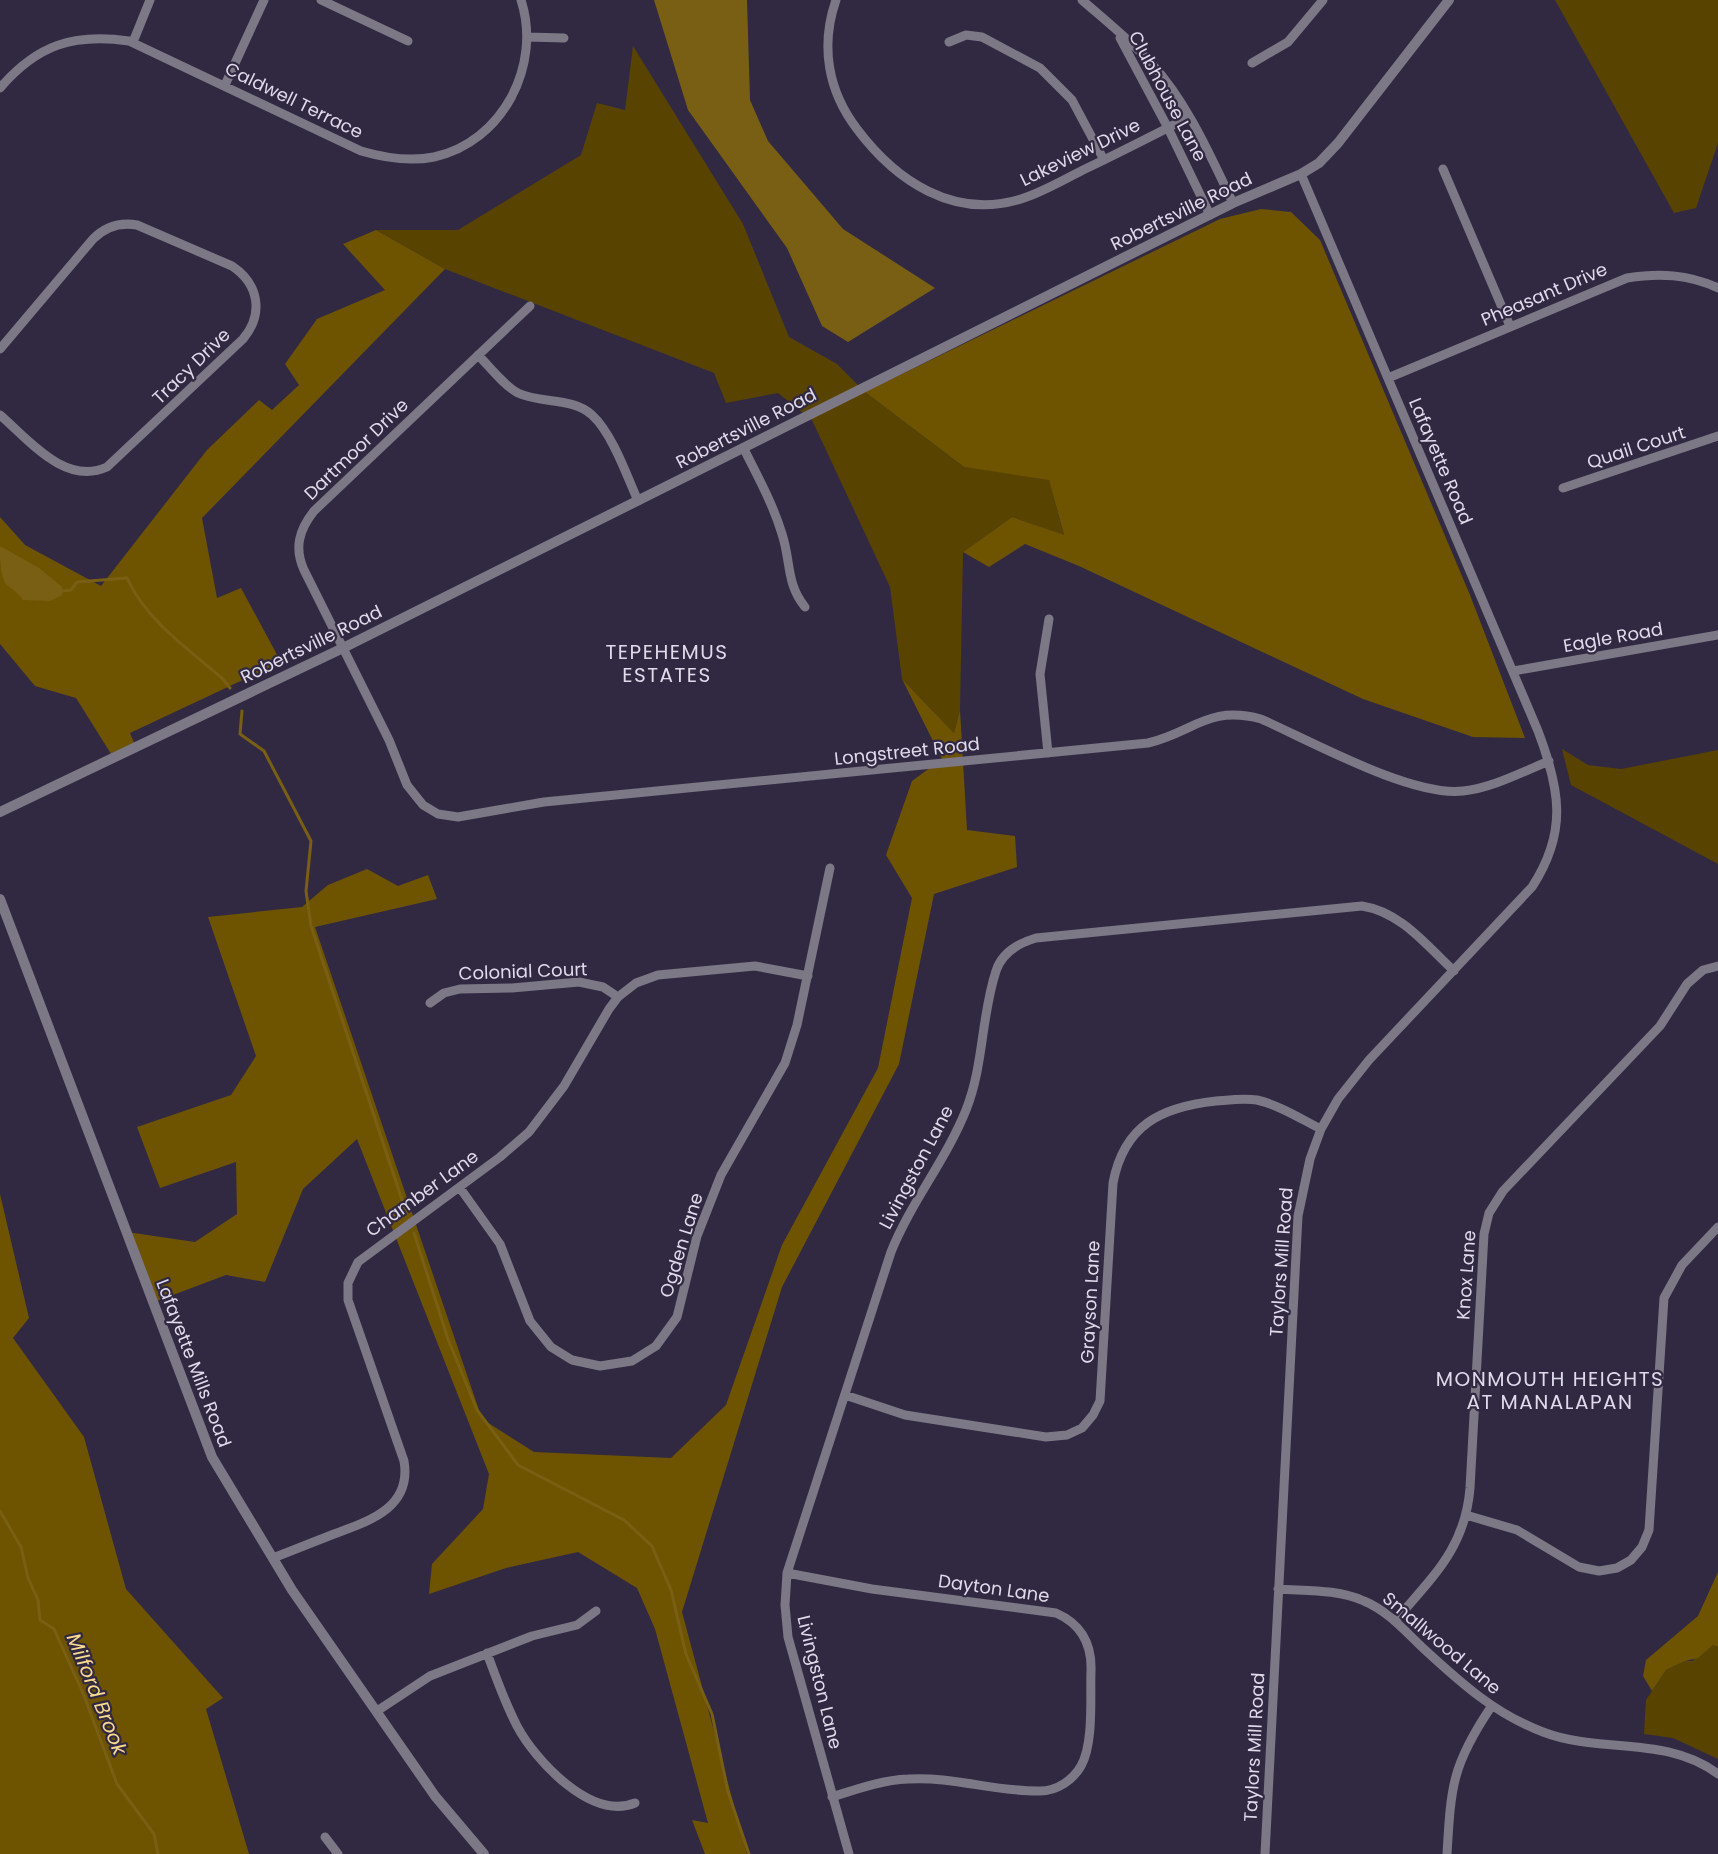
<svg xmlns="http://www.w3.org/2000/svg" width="1718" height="1854" font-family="Poppins,sans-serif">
  <rect width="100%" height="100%" fill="#312942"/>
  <path fill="#594300" d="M1555,0H1718V143L1696,208L1674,213Z
    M633,46L743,224L789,337L837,364L865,392L964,467L1049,479L1064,536L1012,517L963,552L960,710L954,733L902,679L890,587L812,420L778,393L726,403L714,373L445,269L376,230H458L581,155L597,103L625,110Z
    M1562,749L1588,765L1621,769L1718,750V864L1571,785Z
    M1713,1645L1718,1647V1759L1673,1738L1644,1734L1646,1700L1666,1670L1685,1661H1692Z"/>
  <path fill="#6e5401" d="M1261,209L1291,212L1320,240L1470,595L1525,738L1473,737L1363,699L1079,566L1025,544L989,567L963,552L1012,517L1064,535L1049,480L964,467L865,392L1220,219Z
    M376,230L445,269L202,518L217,598L241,588L281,662L130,733L135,745L113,757L76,698L35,686L0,644V517L25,545L101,586L207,450L259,400L272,410L299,385L285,364L317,319L385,290L343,244Z
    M902,679L954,733L960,710L967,830L1015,836L1017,867L934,894L899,1064L782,1287L682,1612L747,1854H705L692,1820L708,1823L655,1629L637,1588L578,1552L506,1568L429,1594L432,1564L483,1509L489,1474L357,1139L303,1189L265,1282L226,1275L149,1304L127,1232L195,1242L237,1214L236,1162L160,1188L137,1127L231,1095L256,1056L208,917L302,907L328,885L367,869L398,886L428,875L437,899L315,927L482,1419L534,1452L671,1458L726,1405L782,1245L878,1068L912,898L886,855L912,781L942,759Z
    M0,1194L29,1318L13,1338L84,1437L126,1589L223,1698L206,1709L249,1854H0Z
    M1718,1572V1647L1713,1645L1698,1658L1685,1661L1666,1670L1652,1691L1643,1676L1646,1660L1698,1616Z"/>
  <path fill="#795f14" d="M654,0H747L750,100L768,141L843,229L935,288L848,342L822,326L787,248L688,110Z
    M0,546L39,568L62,587V595L50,601L23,600C18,592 12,590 6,584C0,575 0,558 0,546Z"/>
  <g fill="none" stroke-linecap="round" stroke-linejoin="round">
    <path stroke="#795f14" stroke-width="3" d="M63,591L71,590L77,582L127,578C146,620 188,649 222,678L230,688
      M242,711L240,734L264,751L311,841L306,891L311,926L406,1212
      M414,1233L448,1339L477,1410L518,1465L624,1520L652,1546L671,1590L686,1654L712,1714L728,1792L749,1854
      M0,1511L21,1547L28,1578L38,1600L40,1620L54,1629L83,1693L117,1784L154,1834L158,1854"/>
    <path stroke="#7c7886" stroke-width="9" d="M321,0L408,41
      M836,0C820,46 828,91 857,129C896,181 954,220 1021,199C1043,192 1063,180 1083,170C1119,153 1154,135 1189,117
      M1082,0C1105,20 1130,40 1151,63C1187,102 1210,155 1233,203
      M528,37L564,38
      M1120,38L1168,128L1210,215
      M133,42L150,0
      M949,42L966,35L982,37L1040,68L1072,100L1104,160
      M1252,63L1288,42L1323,0
      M225,85L264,0
      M0,88C37,45 73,33 129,41L361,151C385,158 409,162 434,157C503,142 542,65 521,0
      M1443,169L1510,326
      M530,306L314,511C299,530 294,548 304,570L389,740L407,785L423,805L438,814L458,817L544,802L1148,743C1194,732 1208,705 1261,719C1311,741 1411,797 1463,791C1492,788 1522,772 1549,761
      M0,349L93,239C105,227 120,222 137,225L232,266C259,284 264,314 243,339L107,467C65,486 29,440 0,415
      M478,355C490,367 503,385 518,393C541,404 573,397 592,415C612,433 627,476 638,501
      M1388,378L1627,278C1659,273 1688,274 1718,288
      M744,449C758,477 773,504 782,534C791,561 786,584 805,607
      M1563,488L1718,436
      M1513,671L1718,635
      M1048,753L1040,674L1049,619
      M430,1003L444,993L460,989L512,988L579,982L603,987L618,997
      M460,1188L500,1244L530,1321L551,1347L572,1360L600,1366L632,1361L656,1346L677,1317L697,1236L721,1175L785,1063L797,1025L830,868
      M845,1395L905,1415L1046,1437L1067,1435L1082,1428L1093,1415L1100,1401L1113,1183C1124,1125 1161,1107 1216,1101C1229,1100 1244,1098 1257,1100C1279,1105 1301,1119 1321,1129
      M1466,1515L1517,1530L1579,1567L1599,1571L1617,1568L1631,1560L1642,1547L1649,1530L1664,1298L1682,1265L1718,1227
      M273,1558C293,1550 314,1542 334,1534C369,1521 412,1508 404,1461L348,1300V1283L358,1262L500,1157L529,1132L564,1086L609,1009L618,997L636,983L658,975L755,966L808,976
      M787,1573L872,1589L1056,1613C1081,1624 1092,1644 1091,1671C1090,1697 1094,1743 1081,1766C1073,1780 1057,1791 1040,1791C996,1792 952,1776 908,1779C882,1780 857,1789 832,1797
      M1278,1589C1307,1591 1337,1589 1364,1601C1388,1611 1405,1631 1424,1649C1461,1683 1495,1714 1543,1732C1600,1754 1666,1735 1718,1774
      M1395,1621C1432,1577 1465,1549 1470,1488L1484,1234L1489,1213L1503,1191L1660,1026L1687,984L1703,970L1718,966
      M487,1653C496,1678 505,1703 517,1726C535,1760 591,1821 635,1803
      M377,1711L430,1676L532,1636L577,1625L596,1611
      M325,1837L338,1854
      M849,1854L788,1637L785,1605L787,1573L891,1252C911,1202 946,1160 966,1110C984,1065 981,1016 996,971C1002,952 1019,943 1036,938L1362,906C1401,912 1426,945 1454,971
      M1265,1854L1298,1216L1310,1159L1321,1129L1338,1099L1369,1060L1532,887C1568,832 1560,789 1538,731L1301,174
      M1447,1854C1451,1786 1452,1765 1491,1707"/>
    <path stroke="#7c7886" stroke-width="10" d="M0,812L343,648L1233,203L1301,174L1319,163L1338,143L1449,0
      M0,899L212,1457L292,1590L435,1796L484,1854"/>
  </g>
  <g text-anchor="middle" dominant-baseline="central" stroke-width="4.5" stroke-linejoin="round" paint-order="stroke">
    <g font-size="18" fill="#dfdbeb" stroke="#312942">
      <text transform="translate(1168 96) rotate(62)">Clubhouse Lane</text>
      <text transform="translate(294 100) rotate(26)">Caldwell Terrace</text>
      <text transform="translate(1080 152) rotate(-26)">Lakeview Drive</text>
      <text transform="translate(1181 211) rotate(-26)">Robertsville Road</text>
      <text transform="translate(1544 294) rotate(-23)">Pheasant Drive</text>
      <text transform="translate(191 366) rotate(-44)">Tracy Drive</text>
      <text transform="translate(746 428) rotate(-27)">Robertsville Road</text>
      <text transform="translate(1636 447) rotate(-18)">Quail Court</text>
      <text transform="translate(356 449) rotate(-44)">Dartmoor Drive</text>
      <text transform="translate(1441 461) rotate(67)">Lafayette Road</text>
      <text transform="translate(1613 637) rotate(-10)">Eagle Road</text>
      <text transform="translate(311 644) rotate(-26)">Robertsville Road</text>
      <text transform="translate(907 751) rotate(-6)">Longstreet Road</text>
      <text transform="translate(523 971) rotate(-2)">Colonial Court</text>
      <text transform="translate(916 1167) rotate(-62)">Livingston Lane</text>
      <text transform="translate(422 1193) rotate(-36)">Chamber Lane</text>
      <text transform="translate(681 1245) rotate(-73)">Ogden Lane</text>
      <text transform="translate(1281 1262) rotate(-86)">Taylors Mill Road</text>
      <text transform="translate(1466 1275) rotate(-86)">Knox Lane</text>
      <text transform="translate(1090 1302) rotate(-87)">Grayson Lane</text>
      <text transform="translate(194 1363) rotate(69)">Lafayette Mills Road</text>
      <text transform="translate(994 1588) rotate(8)">Dayton Lane</text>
      <text transform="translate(1442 1643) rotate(40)">Smallwood Lane</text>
      <text transform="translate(820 1682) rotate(76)">Livingston Lane</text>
      <text transform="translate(1254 1747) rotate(-87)">Taylors Mill Road</text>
    </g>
    <g font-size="20" letter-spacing="1.5" fill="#dfdbeb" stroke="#312942">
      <text x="667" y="652">TEPEHEMUS<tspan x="667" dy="23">ESTATES</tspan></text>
      <text x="1550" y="1379">MONMOUTH HEIGHTS<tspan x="1550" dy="23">AT MANALAPAN</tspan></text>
    </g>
    <g font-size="20" font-style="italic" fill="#f9da90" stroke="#312942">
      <text transform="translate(97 1694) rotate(68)">Milford Brook</text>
    </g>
  </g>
</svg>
